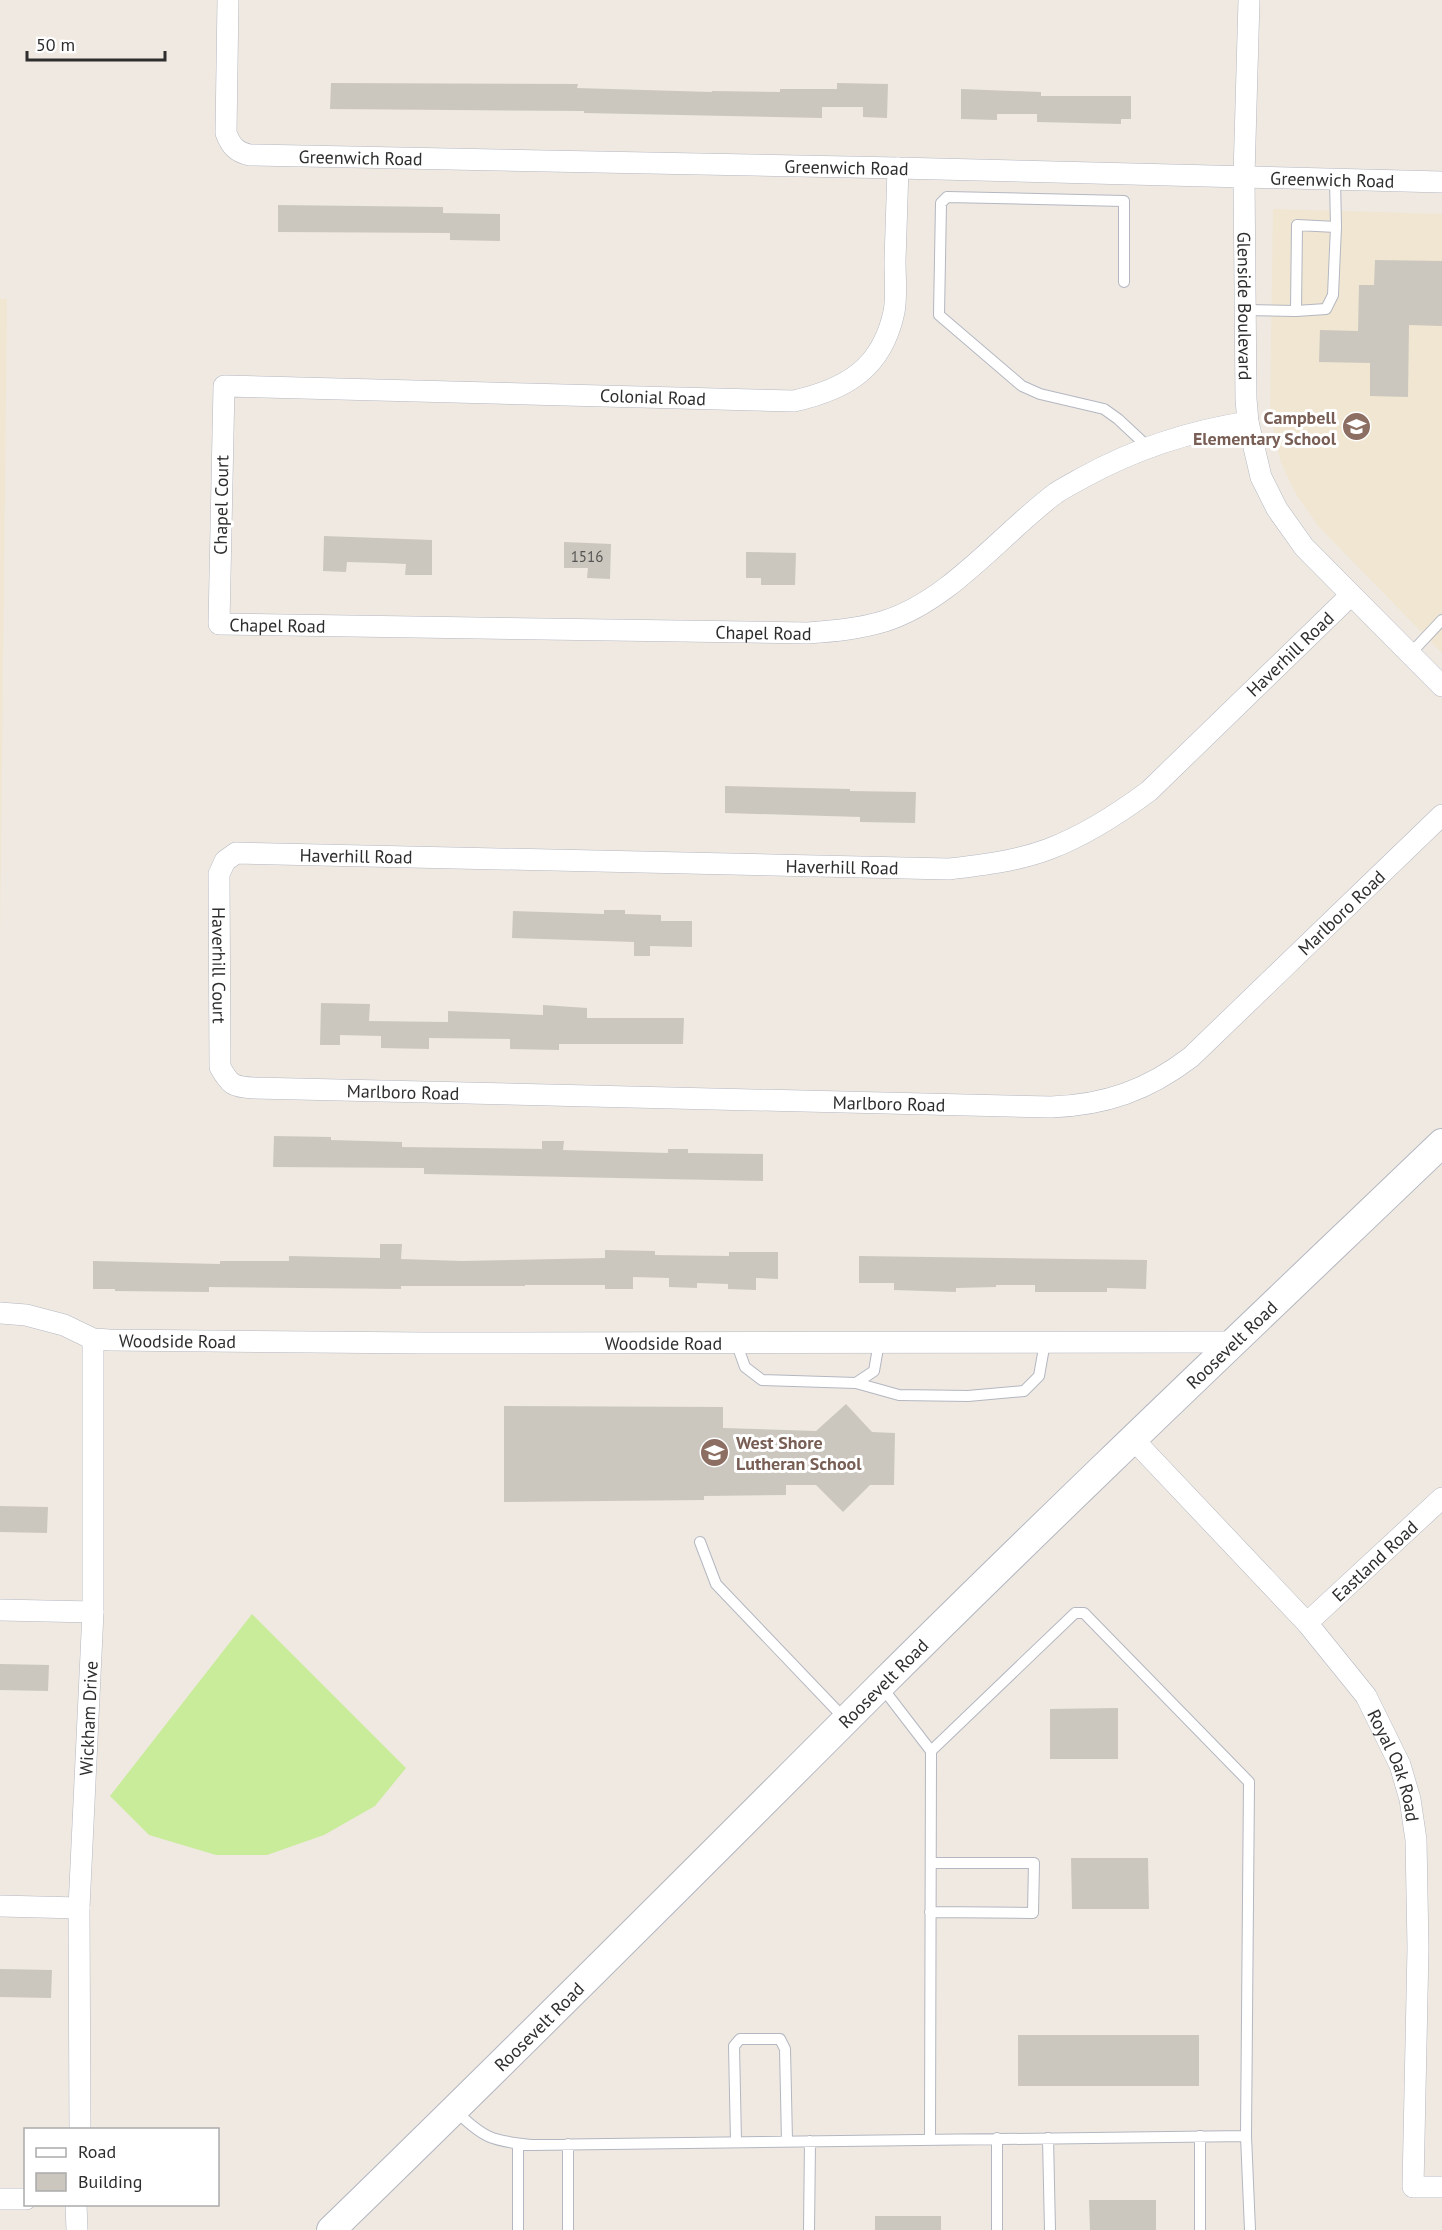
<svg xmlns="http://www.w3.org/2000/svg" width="1442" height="2230" font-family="'PT Sans',sans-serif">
  <rect width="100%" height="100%" fill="#efe9e1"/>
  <path fill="#f0e6d1" d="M1273,209L1442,214V653L1319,527L1296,494L1281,463L1270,414Z
    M0,299H7L0,943Z"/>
  <path fill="#c9ec9a" d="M252,1614L406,1768L375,1806L324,1835L267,1855H216L149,1835L110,1796Z"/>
  <path fill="#cbc7bf" d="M331,83L578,84L577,88L712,92V91L780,92V89H837V83L888,84L887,118L863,117V107H822V118L584,113V111L330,109Z
    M961,89L1041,92V96H1131V119H1121V124L1037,122V114H997V120L961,119Z
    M278,205L443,207V213L500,214V241L450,240V233L278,232Z
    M1375,260L1442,261V326L1409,325L1408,397L1370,396V363L1319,362L1320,330L1358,331L1359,285H1374Z
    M324,536L432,540V575H405L406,564L383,563L347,562L346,572L323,571Z
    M564,542L611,544L610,579L587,578L588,568H564Z
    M746,552L796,553L795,585H761V578H746Z
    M725,786L850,789V791L916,792L915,823L860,822V817L725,813Z
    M604,910H625V914L661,915V921H692V947L650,946V956H634V942L512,938L513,911L604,914Z
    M321,1003L370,1004L369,1021L448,1022V1011L543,1015V1005L587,1008V1018H684L683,1044H559V1050L510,1049V1039L429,1038V1049L381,1048V1036L340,1035V1045H320Z
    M274,1136L331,1137V1140L402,1142V1147L542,1149V1141H564L563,1150L668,1153V1149H688V1153L763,1154V1181L424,1174V1168L273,1167Z
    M380,1244H402L401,1259L462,1261L605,1258V1250L655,1251V1255L729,1256V1252H778V1279L756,1278V1290L728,1289V1284L697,1283V1288L669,1287V1278L633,1277V1289H605V1285H525V1286H401V1289L209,1287V1292L115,1291V1289H93V1261L220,1264V1261H289V1256L380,1258Z
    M859,1256L1147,1260L1146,1289L1107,1288V1292H1035V1285H996V1287L956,1288V1292L894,1290V1283H859Z
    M846,1404L872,1432L895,1433L894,1485H870L843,1512L816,1485H786V1495L704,1496V1500L504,1502V1406L723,1407V1428L816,1431Z
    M0,1506L48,1507L47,1533L0,1532Z
    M0,1664L49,1665L48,1691L0,1690Z
    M1118,1708V1759H1050V1709Z
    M1071,1858H1148L1149,1909H1072Z
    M0,1969L52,1970L51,1998L0,1997Z
    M1018,2035H1199V2086H1018Z
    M1089,2200H1156V2230H1090Z
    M875,2216H941V2230H875Z"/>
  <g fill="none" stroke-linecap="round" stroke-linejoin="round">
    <defs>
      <path id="lane" d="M1124,282V201L947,197L941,203L939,315L1022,386L1040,394L1104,409L1118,419L1148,447
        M1245,310L1296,311L1297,225L1336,227L1335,179
        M1296,311L1326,309L1333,295L1336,227
        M1410,654L1442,620
        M736,1342L745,1367L762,1380L856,1383L874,1371L879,1342
        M856,1383L899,1395L968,1396L1024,1391L1039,1376L1045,1342
        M700,1542L716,1584L844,1718
        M881,1686L931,1751L930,2139
        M930,1912L1033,1913L1034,1863H931
        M455,2110C483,2138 492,2141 531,2145L1246,2136L1249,1782L1084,1613H1075L931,1751
        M1200,2136V2230
        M1246,2136L1250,2230
        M997,2138V2230
        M1048,2138L1050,2230
        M736,2142L734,2046L740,2039H780L785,2049L787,2141
        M568,2144V2230
        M518,2230V2144
        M809,2230L810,2141"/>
      <g id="street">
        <path id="s1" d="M228,0L226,133C231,146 236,152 250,155L898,168L1442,182"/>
        <path id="s2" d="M1249,0L1244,176L1246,399L1248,422L1261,477L1277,509L1304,547L1442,686"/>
        <path id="s3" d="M898,168C897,199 896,230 895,261C895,277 897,296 894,312C882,368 847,389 794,401L224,386L219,624L808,633C834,631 859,629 885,621C951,600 1001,534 1056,493C1065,487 1075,482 1084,477C1135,449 1190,431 1248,422"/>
        <path id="s4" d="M1351,595L1149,791C1118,814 1086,835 1049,849C1017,861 983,865 949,869L236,853L225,861L219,874L220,1067C230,1085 233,1087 254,1088L1051,1107C1106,1105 1148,1090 1191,1057L1442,815"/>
        <path id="s5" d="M0,1313L26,1315L64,1325L93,1339L110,1340L424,1343L1234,1342"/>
        <path id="s6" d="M1132,1438L1307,1623L1366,1696L1400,1765L1410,1799L1416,1840L1418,1948L1413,2187H1442"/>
        <path d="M0,1610L93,1612"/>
        <path id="s7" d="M1307,1623L1442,1498"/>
        <path d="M0,1906L79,1908"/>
        <path id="s8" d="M80,2130L79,1908L93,1612V1339"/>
        <path d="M0,2199H26"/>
        <path d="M76,2204L77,2230"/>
      </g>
      <g id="secondary">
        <path id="s9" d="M331,2230C516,2051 698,1868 880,1686C1065,1502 1254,1323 1442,1143"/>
      </g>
    </defs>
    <use href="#lane" stroke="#b4b7c1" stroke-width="12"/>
    <use href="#street" stroke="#b4b7c1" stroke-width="22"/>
    <use href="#secondary" stroke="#b4b7c1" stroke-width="30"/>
    <use href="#lane" stroke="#fff" stroke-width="10"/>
    <use href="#street" stroke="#fff" stroke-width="21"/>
    <use href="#secondary" stroke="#fff" stroke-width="28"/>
  </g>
  <defs>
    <symbol id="school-disc" viewBox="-11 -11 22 22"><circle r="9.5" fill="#8d6e63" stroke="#fff"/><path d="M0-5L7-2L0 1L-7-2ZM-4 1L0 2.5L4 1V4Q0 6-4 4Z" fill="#fff"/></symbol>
  </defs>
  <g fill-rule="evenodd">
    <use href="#school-disc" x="1340" y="410" width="33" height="33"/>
    <use href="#school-disc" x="698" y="1436" width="33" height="33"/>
  </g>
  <g text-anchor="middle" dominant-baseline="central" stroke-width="6" stroke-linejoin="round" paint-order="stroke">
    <g font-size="15" fill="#555452">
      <text x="587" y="556">1516</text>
    </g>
    <g font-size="18" fill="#2e2e2e" stroke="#fff">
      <text stroke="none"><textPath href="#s1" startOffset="278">Greenwich Road</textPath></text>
      <text stroke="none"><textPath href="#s1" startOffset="764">Greenwich Road</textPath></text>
      <text stroke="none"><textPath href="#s1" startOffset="1250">Greenwich Road</textPath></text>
      <text stroke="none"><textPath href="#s2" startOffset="306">Glenside Boulevard</textPath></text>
      <text transform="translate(653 397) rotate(2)">Colonial Road</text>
      <text transform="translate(221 505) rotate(-89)">Chapel Court</text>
      <text stroke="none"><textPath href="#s3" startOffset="1154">Chapel Road</textPath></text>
      <text stroke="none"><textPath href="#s3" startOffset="1640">Chapel Road</textPath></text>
      <text transform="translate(1290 654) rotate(-44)">Haverhill Road</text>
      <text transform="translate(356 856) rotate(1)">Haverhill Road</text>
      <text transform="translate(842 867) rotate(1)">Haverhill Road</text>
      <text stroke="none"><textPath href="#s4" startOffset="2634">Marlboro Road</textPath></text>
      <text stroke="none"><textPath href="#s4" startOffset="1332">Haverhill Court</textPath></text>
      <text stroke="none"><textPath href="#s4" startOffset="1626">Marlboro Road</textPath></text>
      <text stroke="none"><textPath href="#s4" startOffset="2112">Marlboro Road</textPath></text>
      <text stroke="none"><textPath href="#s5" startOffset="182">Woodside Road</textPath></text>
      <text stroke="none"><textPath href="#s5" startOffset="668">Woodside Road</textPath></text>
      <text stroke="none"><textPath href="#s9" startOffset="1263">Roosevelt Road</textPath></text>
      <text stroke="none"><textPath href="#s7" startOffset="92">Eastland Road</textPath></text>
      <text stroke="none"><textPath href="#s9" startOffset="777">Roosevelt Road</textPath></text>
      <text stroke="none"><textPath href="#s8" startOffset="412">Wickham Drive</textPath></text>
      <text stroke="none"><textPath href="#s6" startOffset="424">Royal Oak Road</textPath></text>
      <text stroke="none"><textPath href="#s9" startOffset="291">Roosevelt Road</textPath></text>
    </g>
    <g font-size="18" font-weight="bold" fill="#785e54" stroke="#fff" text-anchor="end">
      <text x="1336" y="417">Campbell<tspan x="1336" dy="21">Elementary School</tspan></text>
      <text x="736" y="1442" text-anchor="start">West Shore<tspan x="736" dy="21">Lutheran School</tspan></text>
    </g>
  </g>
  <rect x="24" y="2128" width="195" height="78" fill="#ffffff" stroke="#ababab" stroke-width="1.5"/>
  <rect x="36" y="2148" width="30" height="9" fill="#ffffff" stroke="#ababab" stroke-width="1.5"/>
  <text x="78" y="2158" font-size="18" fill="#2e2e2e">Road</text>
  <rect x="36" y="2173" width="30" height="18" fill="#cbc7bf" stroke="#ababab" stroke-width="1.5"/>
  <text x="78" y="2188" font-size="18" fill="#2e2e2e">Building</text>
  <path d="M27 51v9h138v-9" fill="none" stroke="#2e2e2e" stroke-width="3"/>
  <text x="36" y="51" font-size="18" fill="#2e2e2e" stroke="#ffffff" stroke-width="4.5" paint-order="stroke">50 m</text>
</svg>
